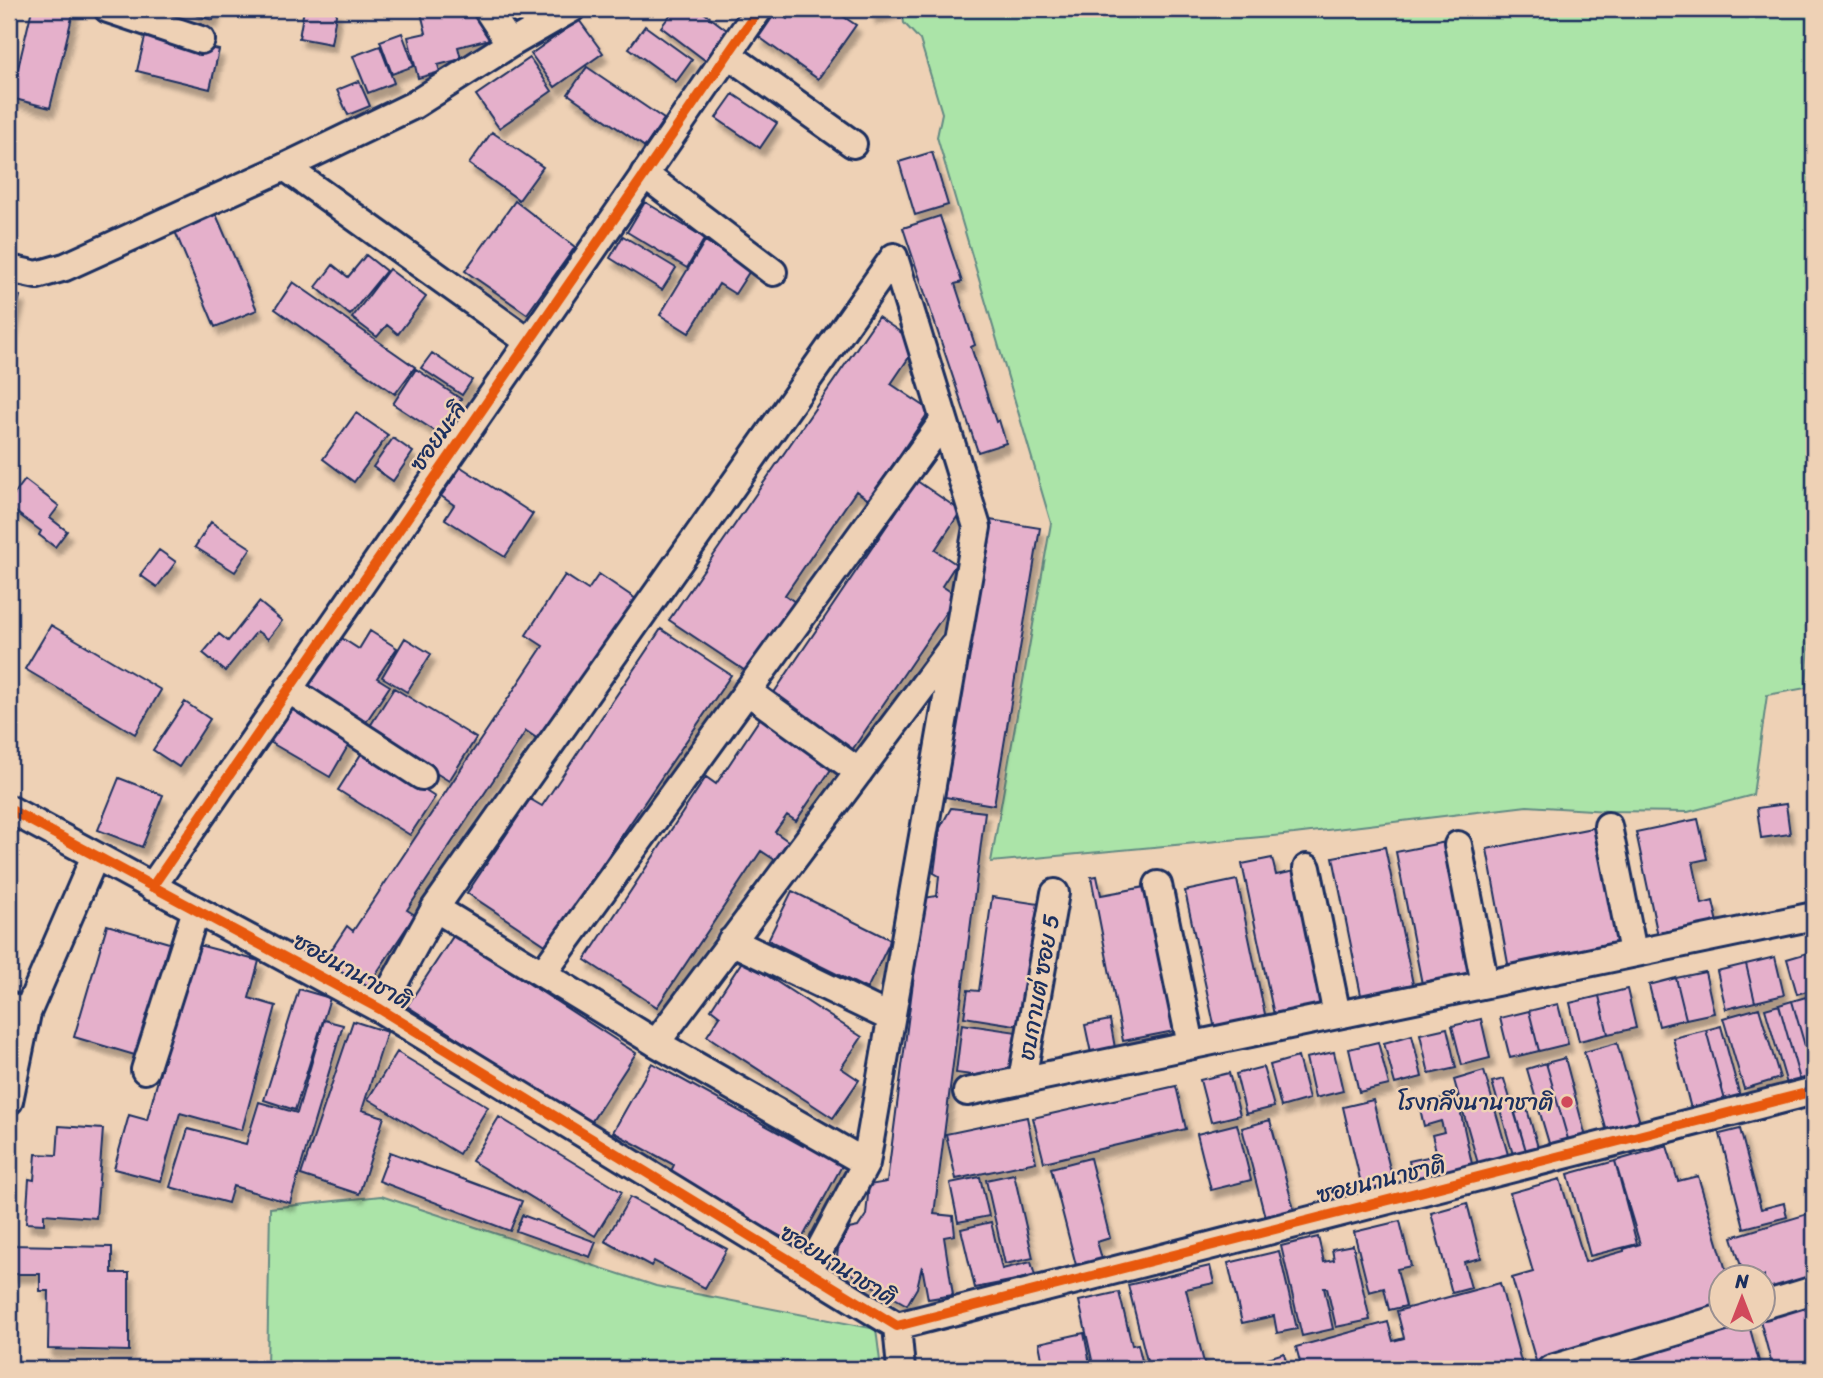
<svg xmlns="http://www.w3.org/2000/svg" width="1823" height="1378" font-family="Sriracha,'Playpen Sans Thai',sans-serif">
  <defs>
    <filter id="shadow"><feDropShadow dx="4.5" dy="8" stdDeviation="2" flood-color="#0004"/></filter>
  </defs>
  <rect width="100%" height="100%" fill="#eed1b5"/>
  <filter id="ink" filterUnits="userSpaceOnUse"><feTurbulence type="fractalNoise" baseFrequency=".0143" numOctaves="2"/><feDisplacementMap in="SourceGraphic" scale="14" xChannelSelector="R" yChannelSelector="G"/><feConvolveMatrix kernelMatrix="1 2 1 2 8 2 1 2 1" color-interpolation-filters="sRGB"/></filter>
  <g filter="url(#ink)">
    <path fill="#abe4a8" stroke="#638a83" stroke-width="2" d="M902,9H1814V628L1810,630L1806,688L1767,695L1753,795L1688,812L1608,811L1527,806L1294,834L991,862L1051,523L937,137L942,113L920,40L904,23Z
      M381,1196L656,1286L876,1329L881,1369H267L270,1208Z"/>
    <path fill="#e5b0cb" stroke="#1b2f5e" stroke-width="2" filter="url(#shadow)" d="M32,9H74L50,108L11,98Z
      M194,9H216L213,20L192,14Z
      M304,9H337L331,44L299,38Z
      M420,9H467L469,16L488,11L494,38L458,47L461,59L438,65L440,72L418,78L408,37L426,33Z
      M675,9H699L736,37L714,67L661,27Z
      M794,9H832L856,25L818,79L759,37L776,12L787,19Z
      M870,9H898L872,16Z
      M579,20L603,53L555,87L531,54Z
      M645,26L692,60L676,82L629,48Z
      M146,33L219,50L210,89L137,71Z
      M402,33L414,66L392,74L380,41Z
      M380,46L394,83L368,93L353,56Z
      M530,58L552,91L499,128L476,95Z
      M587,67L664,119L645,147L568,94Z
      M359,81L370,106L348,115L337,90Z
      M733,94L777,123L760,148L716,118Z
      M492,132L543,167L519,200L469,164Z
      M932,152L948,205L915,215L899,162Z
      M515,201L575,247L527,314L465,271Z
      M645,202L705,238L687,268L627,232Z
      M215,212L257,310L215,327L174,229Z
      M940,216L962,282L955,284L975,345L971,347L996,422L999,420L1006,443L978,452L903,228Z
      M623,236L676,268L662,290L610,258Z
      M705,241L751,269L735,294L719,284L689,333L660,315Z
      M366,255L386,271L350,315L316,287L333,265L348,277Z
      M389,269L426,297L398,334L387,325L377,337L352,318Z
      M293,282L415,367L395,394L275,309Z
      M9,293L20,296L9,340Z
      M878,317L918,344L891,384L930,410L869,500L856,491L785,595L795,602L747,672L669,620Z
      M432,353L472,380L462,395L421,368Z
      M416,369L461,399L438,433L393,404Z
      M356,413L388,435L354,482L323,459Z
      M393,438L413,452L393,481L373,467Z
      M461,467L533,514L505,557L445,519L454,505L441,496Z
      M25,480L59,506L50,518L67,531L55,547L39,535L41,531L9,507V501Z
      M917,481L961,511L935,550L956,564L942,586L957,596L848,756L767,703Z
      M990,520L1040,528L994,805L945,797Z
      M211,522L251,548L235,572L195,547Z
      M159,550L176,562L157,587L140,575Z
      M599,574L636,599L541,741L526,731L407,910L415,915L366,989L324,961L347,926L353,931L543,646L526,635L565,575L588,590Z
      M259,602L282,621L268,639L257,631L225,671L203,653L219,634L228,641Z
      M51,625L161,690L135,734L25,669Z
      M661,629L731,675L547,946L467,893L530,799L542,806Z
      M370,631L397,648L377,678L390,686L364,725L304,685L337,635L359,649Z
      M405,638L431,654L407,692L382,677Z
      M394,688L476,738L449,781L367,731Z
      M293,698L352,739L330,777L268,741Z
      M185,702L210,719L179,767L153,750Z
      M763,714L836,762L796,821L787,815L775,832L791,843L778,862L761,851L657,1007L585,960L706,777L716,784Z
      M363,751L435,797L410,835L338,790Z
      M119,778L163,795L142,847L98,830Z
      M1786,804L1790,834L1761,838L1757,808Z
      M951,808L985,812L934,1214L953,1216L955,1235L944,1237L953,1295L928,1299L922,1266L917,1288L907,1305L836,1265L838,1249L849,1229L858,1227L866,1215L869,1185L887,1182L924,898L937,896L939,876L934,873L940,828Z
      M1698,819L1707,859L1693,862L1702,904L1713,901L1718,923L1658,936L1636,832Z
      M1597,827L1620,949L1509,969L1487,849Z
      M1446,842L1473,979L1423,989L1396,852Z
      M1385,847L1414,989L1362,1000L1333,857Z
      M1272,858L1276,875L1295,871L1323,1004L1274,1015L1242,864Z
      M1097,876L1101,895L1145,887L1174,1031L1123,1041L1091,877Z
      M1237,880L1266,1019L1215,1029L1185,891Z
      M792,891L891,940L867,989L768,940Z
      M992,897L1039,904L1021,1026L964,1017L968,990L979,991Z
      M107,925L169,943L162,967H164L138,1056L74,1037Z
      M454,935L636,1053L590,1124L407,1006Z
      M195,944L259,961L249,998L276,1006L242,1130L180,1113L161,1181L114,1169L129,1115L147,1120Z
      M1814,951V989L1797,994L1787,959Z
      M1775,957L1784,995L1755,1002L1746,964Z
      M743,960L862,1037L841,1068L859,1080L833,1118L707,1036L720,1016L711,1009Z
      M1746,964L1755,1002L1726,1009L1717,971Z
      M1705,972L1714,1013L1686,1019L1676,978Z
      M1676,978L1686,1019L1659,1026L1649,985Z
      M299,989L330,998L295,1110L264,1100Z
      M1627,989L1636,1028L1608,1034L1599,996Z
      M1814,995V1024L1806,997Z
      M1599,996L1608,1034L1579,1041L1570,1003Z
      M1806,997L1814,1024V1077L1792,1001Z
      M1792,1001L1814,1077V1084L1802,1087L1779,1005Z
      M1558,1004L1568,1044L1539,1051L1529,1011Z
      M1779,1005L1802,1087L1789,1091L1765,1009Z
      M1759,1008L1780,1078L1744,1089L1723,1018Z
      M1529,1011L1539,1051L1510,1058L1500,1018Z
      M1481,1019L1490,1058L1462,1065L1452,1026Z
      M324,1020L343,1025L290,1203L233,1186L228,1203L170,1187L188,1129L246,1144L259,1102L297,1113Z
      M1110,1020L1115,1048L1091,1053L1085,1025Z
      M353,1021L387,1032L362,1110L384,1117L359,1194L301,1175Z
      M962,1024L1017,1032L1011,1080L956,1073Z
      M1721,1026L1741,1100L1726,1104L1706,1030Z
      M1447,1028L1456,1068L1429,1074L1420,1034Z
      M1706,1030L1726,1104L1692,1113L1673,1038Z
      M1412,1035L1422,1077L1395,1084L1384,1043Z
      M1378,1042L1389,1085L1359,1092L1349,1049Z
      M1617,1043L1641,1126L1608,1135L1584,1052Z
      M397,1052L488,1107L459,1154L368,1099Z
      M1334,1052L1343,1091L1315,1098L1306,1058Z
      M1298,1057L1309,1099L1281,1107L1270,1065Z
      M1565,1058L1587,1141L1570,1146L1546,1063Z
      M652,1063L803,1146L804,1143L843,1164L798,1246L669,1175L674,1165L613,1132Z
      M1546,1063L1570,1146L1551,1150L1527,1069Z
      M1263,1067L1274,1107L1246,1114L1236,1074Z
      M1484,1071L1509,1158L1479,1167L1454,1080Z
      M1229,1073L1240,1115L1211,1122L1200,1080Z
      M1504,1079L1527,1154L1514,1158L1492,1082Z
      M1176,1086L1186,1129L1044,1162L1033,1118Z
      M1457,1096L1474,1173L1415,1187L1409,1161L1437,1155L1432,1135L1444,1132L1441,1121L1424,1126L1419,1104Z
      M1373,1100L1394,1185L1363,1192L1343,1107Z
      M1527,1109L1539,1151L1527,1154L1515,1113Z
      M499,1117L622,1192L595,1236L472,1161Z
      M1027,1117L1036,1162L956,1179L946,1134Z
      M1270,1120L1295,1213L1266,1221L1242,1128Z
      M1237,1124L1251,1180L1211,1190L1197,1134Z
      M59,1126L103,1129L96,1218L44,1214V1224L26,1223L29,1179L34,1180L36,1154L57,1155Z
      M1740,1129L1761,1209L1784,1203L1787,1217L1744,1228L1720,1134Z
      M1667,1146L1678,1181L1698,1176L1727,1274L1722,1276V1304L1575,1347L1578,1356L1538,1368L1512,1278L1533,1272L1510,1193L1560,1179L1585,1262L1624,1251V1249L1640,1244L1615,1161Z
      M390,1152L522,1201L510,1231L379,1181Z
      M1090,1158L1110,1238L1097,1242L1103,1262L1077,1269L1051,1168Z
      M1615,1161L1637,1244L1590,1256L1568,1174Z
      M1014,1174L1033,1258L1005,1264L986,1180Z
      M980,1177L989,1216L958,1222L950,1183Z
      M630,1197L727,1249L705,1288L654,1261L651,1266L605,1241Z
      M1467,1203L1481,1258L1464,1262L1471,1288L1452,1293L1431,1213Z
      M1814,1212V1277L1764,1293V1276H1744L1732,1237Z
      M522,1215L596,1242L590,1257L516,1231Z
      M1400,1221L1411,1266L1397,1269L1406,1306L1389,1310L1384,1288L1369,1292L1354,1232Z
      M991,1222L1002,1269L1031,1262L1035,1276L975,1288L961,1229Z
      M1318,1237L1324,1262L1334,1260L1332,1249L1353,1245L1370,1320L1336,1327L1327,1288H1324L1333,1329L1302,1336L1281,1246Z
      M9,1245L112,1247V1273H129V1351L48,1349L49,1291H40V1274H9Z
      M1279,1251L1297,1329L1277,1333L1274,1316L1242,1323L1228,1263Z
      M1210,1266L1214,1283L1186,1289L1205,1367L1196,1369H1149L1128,1285Z
      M1500,1283L1523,1369H1302L1296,1347L1388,1322L1393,1341L1404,1338L1397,1311Z
      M1119,1292L1132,1345L1138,1344L1144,1369H1094L1079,1301Z
      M1814,1305V1369H1773L1760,1320Z
      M1749,1325L1761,1369H1593Z
      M1084,1333L1091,1369H1044L1039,1343Z
      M1284,1353L1288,1369H1232Z"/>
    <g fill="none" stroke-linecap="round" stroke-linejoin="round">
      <defs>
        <path id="minor" d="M108,9L201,40
          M487,9L510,44
          M727,54L853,144
          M285,167L529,342
          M644,174L773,272
          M9,269L37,275L65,267L285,167L414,105L510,44L571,9
          M288,689L422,776
          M747,691L859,772
          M9,809L380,1009L897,1326L1814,1091
          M1608,826L1633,952
          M1458,845L1485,984
          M1307,868L1337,1015
          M1158,885L1191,1045
          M152,887L759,9
          M435,908L656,1043L866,1163
          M731,941L891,1018
          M543,973L944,420
          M9,1006L27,1013L9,1101
          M380,1009L435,908L894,257
          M27,1013L95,856
          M656,1043L953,646
          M145,1070L196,910
          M1022,1080L1055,893
          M967,1092L1814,916
          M808,1272L866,1163L977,527L894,257
          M1764,1305L1814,1290
          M897,1326L901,1369
          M1551,1369L1722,1318"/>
      </defs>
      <use href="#minor" stroke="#1b2f5e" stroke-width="32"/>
      <use href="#minor" stroke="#eed1b5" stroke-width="26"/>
      <defs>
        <path id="cycleway" d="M9,809L380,1009L897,1326L1814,1091
          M152,887L759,9"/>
      </defs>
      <use href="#cycleway" stroke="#eed1b5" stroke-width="15"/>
      <use href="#cycleway" stroke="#e8590c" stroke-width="10"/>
    </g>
  </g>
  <circle fill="#d1495b" stroke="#eed1b5" stroke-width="2.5" cx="1567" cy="1102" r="7"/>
  <g text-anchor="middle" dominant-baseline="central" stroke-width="5" stroke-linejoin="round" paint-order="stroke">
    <g font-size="23" fill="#1b2f5e" stroke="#eed1b5">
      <text transform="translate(438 436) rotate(-55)">ซอยมะลิ</text>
      <text transform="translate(352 971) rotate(29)">ซอยนานาชาติ</text>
      <text transform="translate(1039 987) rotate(-80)">ชบกาบต่ ซอย 5</text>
      <text transform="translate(1381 1180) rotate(-14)">ซอยนานาชาติ</text>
      <text transform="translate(838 1265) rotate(32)">ซอยนานาชาติ</text>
    </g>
    <g font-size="23" fill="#1b2f5e" stroke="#eed1b5" text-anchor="end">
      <text x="1553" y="1102">โรงกลึงนานาชาติ</text>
    </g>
  </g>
  <rect width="1823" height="1378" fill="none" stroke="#eed1b5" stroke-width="35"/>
  <rect x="18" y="18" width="1788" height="1343" fill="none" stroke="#1b2f5e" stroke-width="2.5" filter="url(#ink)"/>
  <g transform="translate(1742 1298)"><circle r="33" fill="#eed1b5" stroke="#9a9092" stroke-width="2"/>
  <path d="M0-5L12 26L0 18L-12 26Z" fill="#d1495b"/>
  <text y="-10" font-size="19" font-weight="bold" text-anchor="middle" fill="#1b2f5e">N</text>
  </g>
</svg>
